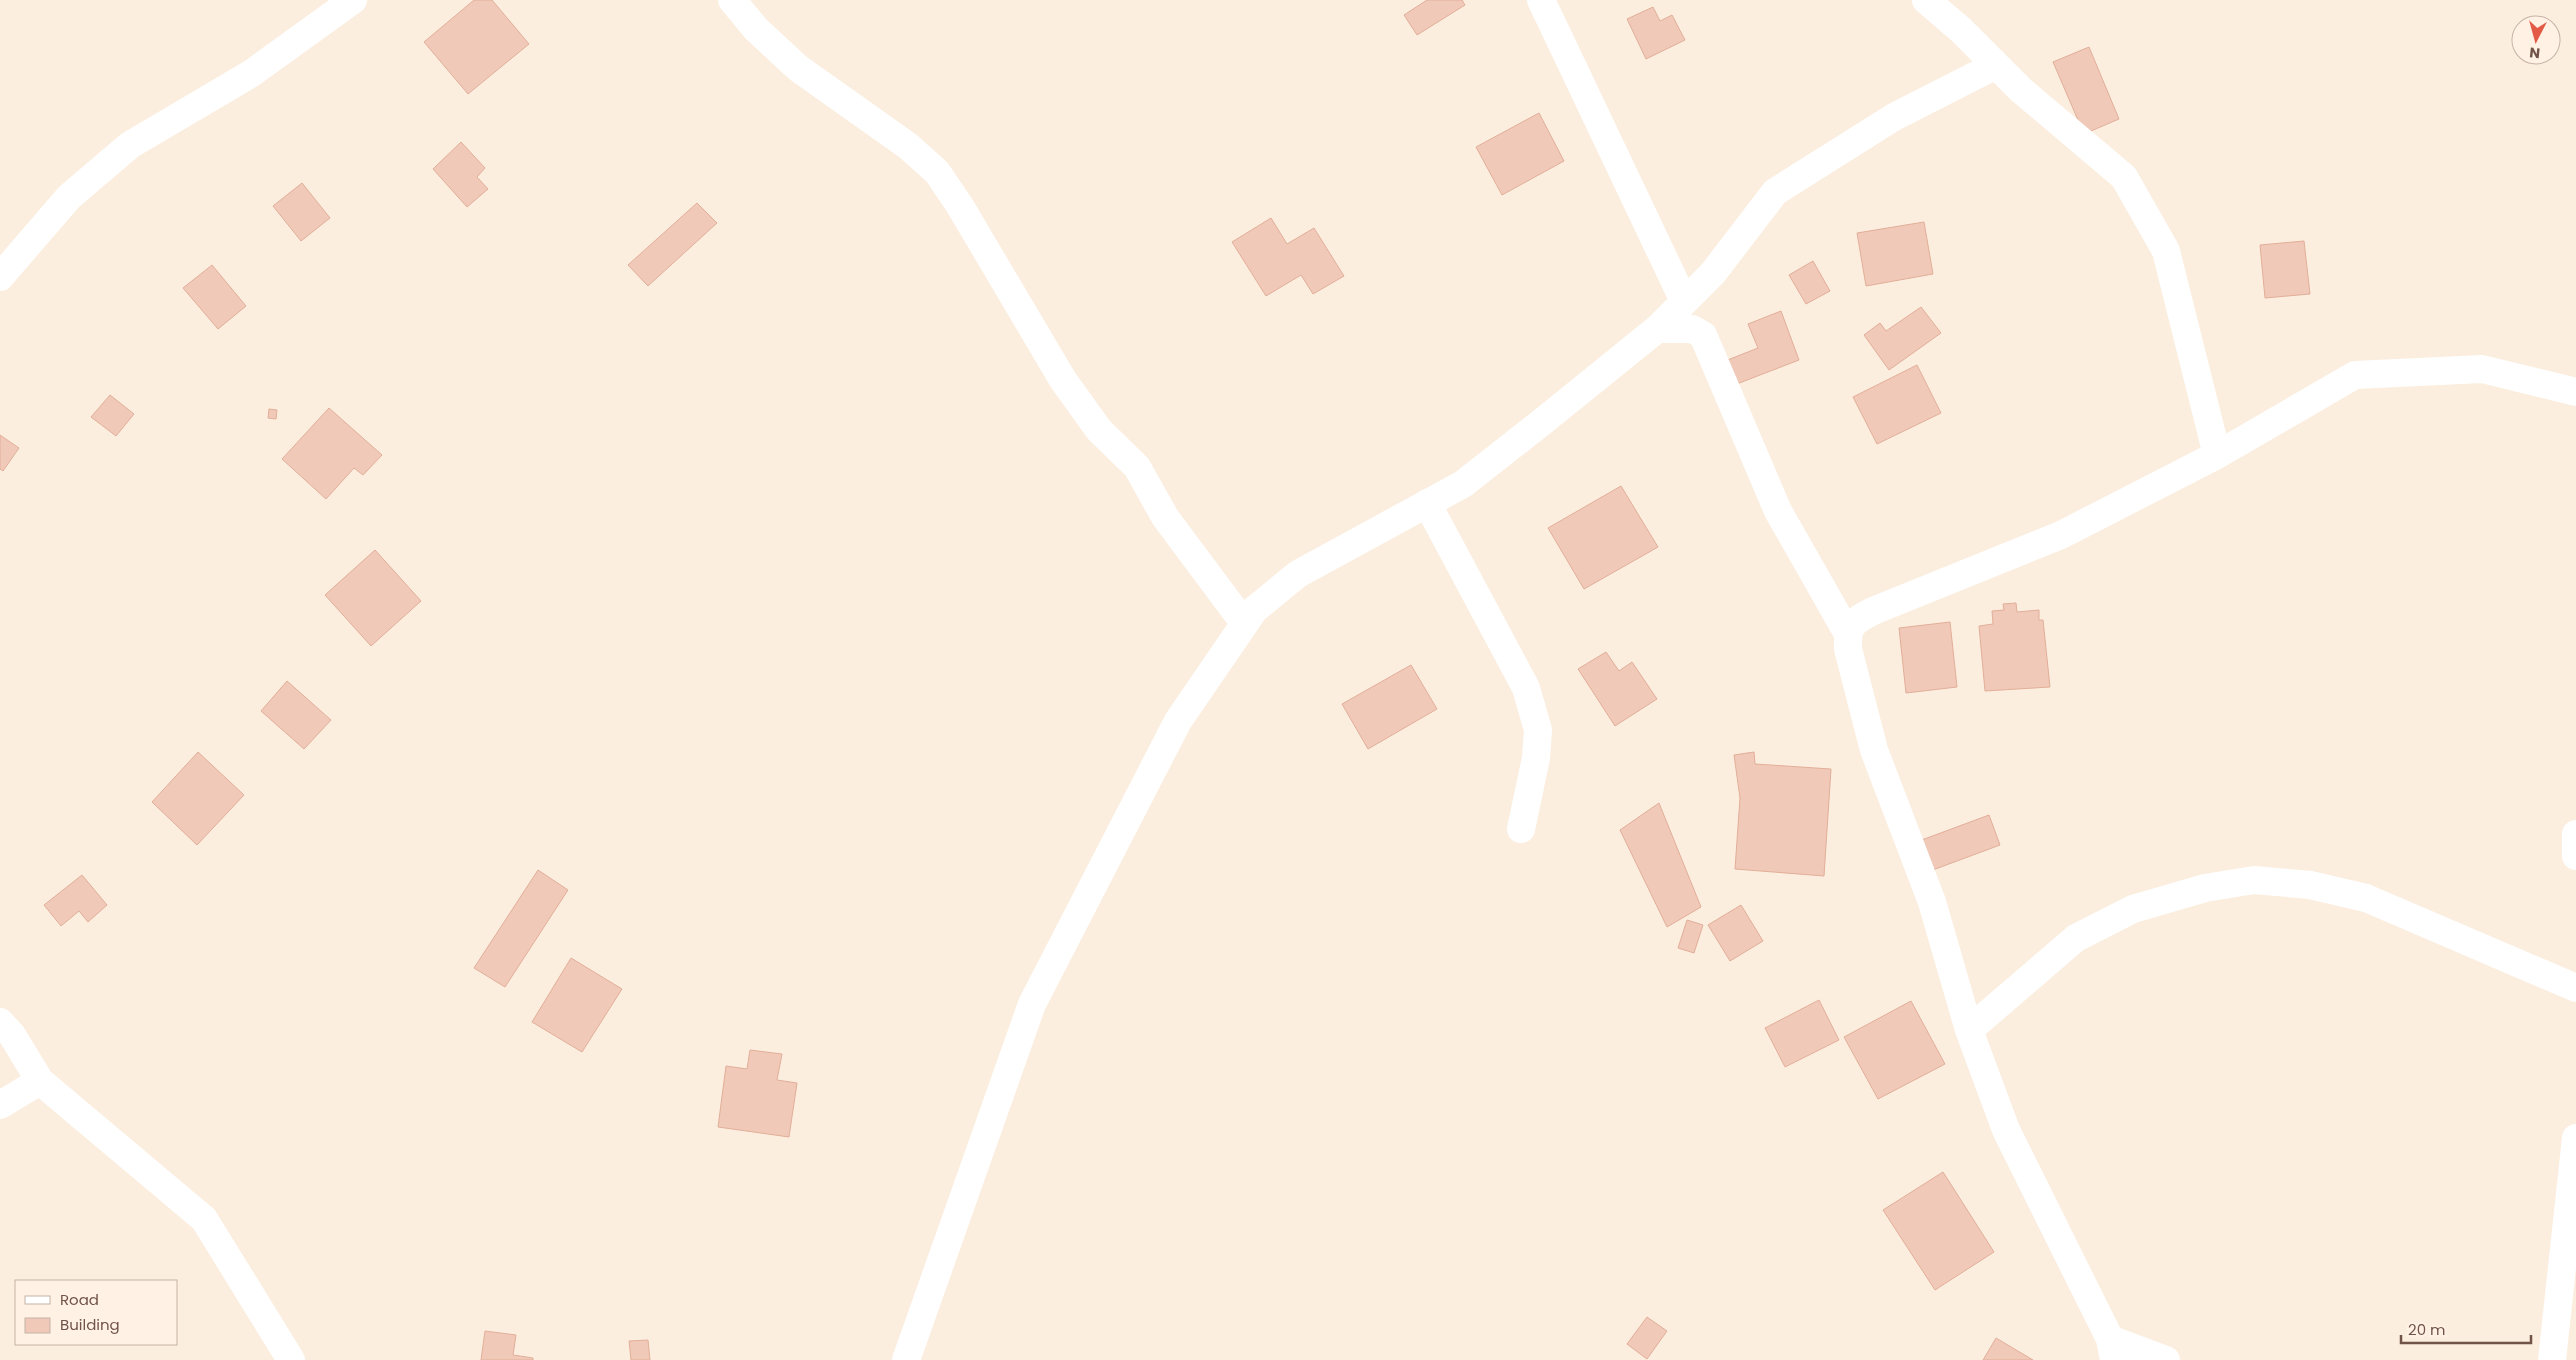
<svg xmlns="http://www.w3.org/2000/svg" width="2576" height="1360" font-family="Poppins,sans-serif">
  <rect width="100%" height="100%" fill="#fbeedf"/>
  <path fill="#f0c9b8" stroke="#e2ae99" d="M474,0H492L529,44L468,94L424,42Z
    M1427,0H1462L1465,5L1417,35L1404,15Z
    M1653,7L1660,21L1672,15L1685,40L1646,59L1627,19Z
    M2089,47L2119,119L2084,134L2053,62Z
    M1539,113L1564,161L1502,195L1476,147Z
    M461,142L485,168L477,177L488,189L467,207L433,169Z
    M302,183L330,218L301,241L273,206Z
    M697,203L717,223L648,286L628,265Z
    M1271,218L1287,244L1314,228L1344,276L1313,294L1301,275L1266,296L1232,242Z
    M1924,222L1933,274L1866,286L1857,233Z
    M2304,241L2310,294L2265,298L2260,245Z
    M1813,261L1830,291L1806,304L1789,275Z
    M212,265L246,306L218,329L183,288Z
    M1921,307L1941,333L1889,370L1864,335L1880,323L1886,331Z
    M1781,311L1799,360L1729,387L1720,363L1758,348L1748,324Z
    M1917,365L1941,413L1877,444L1853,397Z
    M110,395L134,414L116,436L91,417Z
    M329,408L382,455L363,475L354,468L326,499L282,459Z
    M269,409L277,410L276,419L268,418Z
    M0,435L19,448L3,471L0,469Z
    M1621,486L1658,547L1584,589L1548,528Z
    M375,550L421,601L371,646L325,595Z
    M2016,603L2017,612L2039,610V620H2043L2050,687L1985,691L1979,626L1993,624L1992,611L2004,610L2003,604Z
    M1950,622L1957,687L1906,693L1899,628Z
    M1606,652L1619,671L1632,662L1657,699L1615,726L1578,669Z
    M1411,665L1437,709L1368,749L1342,704Z
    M287,681L331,720L304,749L261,711Z
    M198,752L244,795L197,845L152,802Z
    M1754,752L1755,764L1831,769L1824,876L1735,869L1740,798L1734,755Z
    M1659,803L1701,907L1667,927L1620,830Z
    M1989,815L2000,845L1922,874L1911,844Z
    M538,870L568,890L505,987L474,968Z
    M82,875L107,905L88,922L79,911L61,926L44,905Z
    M1741,905L1763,941L1730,961L1708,925Z
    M1687,920L1703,925L1694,953L1678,948Z
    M571,958L622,989L582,1052L532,1022Z
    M1819,1000L1839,1040L1785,1067L1765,1028Z
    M1911,1001L1945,1064L1878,1099L1844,1037Z
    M750,1050L782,1054L777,1080L797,1083L789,1137L718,1127L726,1066L747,1069Z
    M1943,1172L1994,1252L1935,1290L1883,1210Z
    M1647,1317L1667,1331L1647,1359L1627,1344Z
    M485,1331L516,1335L513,1355L533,1358V1360H481Z
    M1996,1338L2033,1360H1983Z
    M648,1340L650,1360H631L629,1341Z"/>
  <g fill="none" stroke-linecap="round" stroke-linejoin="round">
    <path stroke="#fff" stroke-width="28" d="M732,0L756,29L798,68L908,146L937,172L960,206L1063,380L1099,430L1137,467L1165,517L1244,623
      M1541,0L1684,301
      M1926,0L1961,30L2021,90L2124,177L2166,251L2217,455
      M0,277L69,197L130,145L252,73L353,0
      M1657,329H1692L1703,335L1778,511L1848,634
      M1427,503L1526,688L1538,730L1536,758L1521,829
      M2576,834V856
      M0,1022L12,1035L40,1081L204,1219L291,1360
      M1969,1030L2076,938L2133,909L2205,888L2254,880L2310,885L2366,898L2576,988
      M0,1105L40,1081
      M2110,1339L2166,1360
      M906,1360L1032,1004L1178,721L1254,610L1298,574L1463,484L1542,422L1657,329L1713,273L1775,192L1894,117L1996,65
      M2114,1360L2110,1339L2006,1130L1969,1030L1932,902L1874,750L1848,649C1847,625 1852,622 1873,611L2061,535L2217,455L2355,375L2482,369L2576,392
      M2552,1360L2576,1138"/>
  </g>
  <rect x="15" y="1280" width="162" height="65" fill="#fff2e5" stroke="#c6b2a6"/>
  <rect x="25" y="1296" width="25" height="8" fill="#ffffff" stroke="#c6b2a6"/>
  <text x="60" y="1305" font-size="15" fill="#715348">Road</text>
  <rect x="25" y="1318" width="25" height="15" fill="#f0c9b8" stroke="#c6b2a6"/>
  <text x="60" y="1330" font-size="15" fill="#715348">Building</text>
  <g transform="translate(2536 40) rotate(186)"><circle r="24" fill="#fff2e5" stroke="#c6b2a6"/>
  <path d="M0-4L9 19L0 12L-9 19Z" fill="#e35b46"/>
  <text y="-8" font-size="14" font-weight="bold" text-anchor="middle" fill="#715348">N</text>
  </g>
  <path d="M2401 1335v8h130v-8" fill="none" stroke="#715348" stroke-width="2.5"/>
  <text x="2408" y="1335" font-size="15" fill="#715348" stroke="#fff2e5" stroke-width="4" paint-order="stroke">20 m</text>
</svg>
